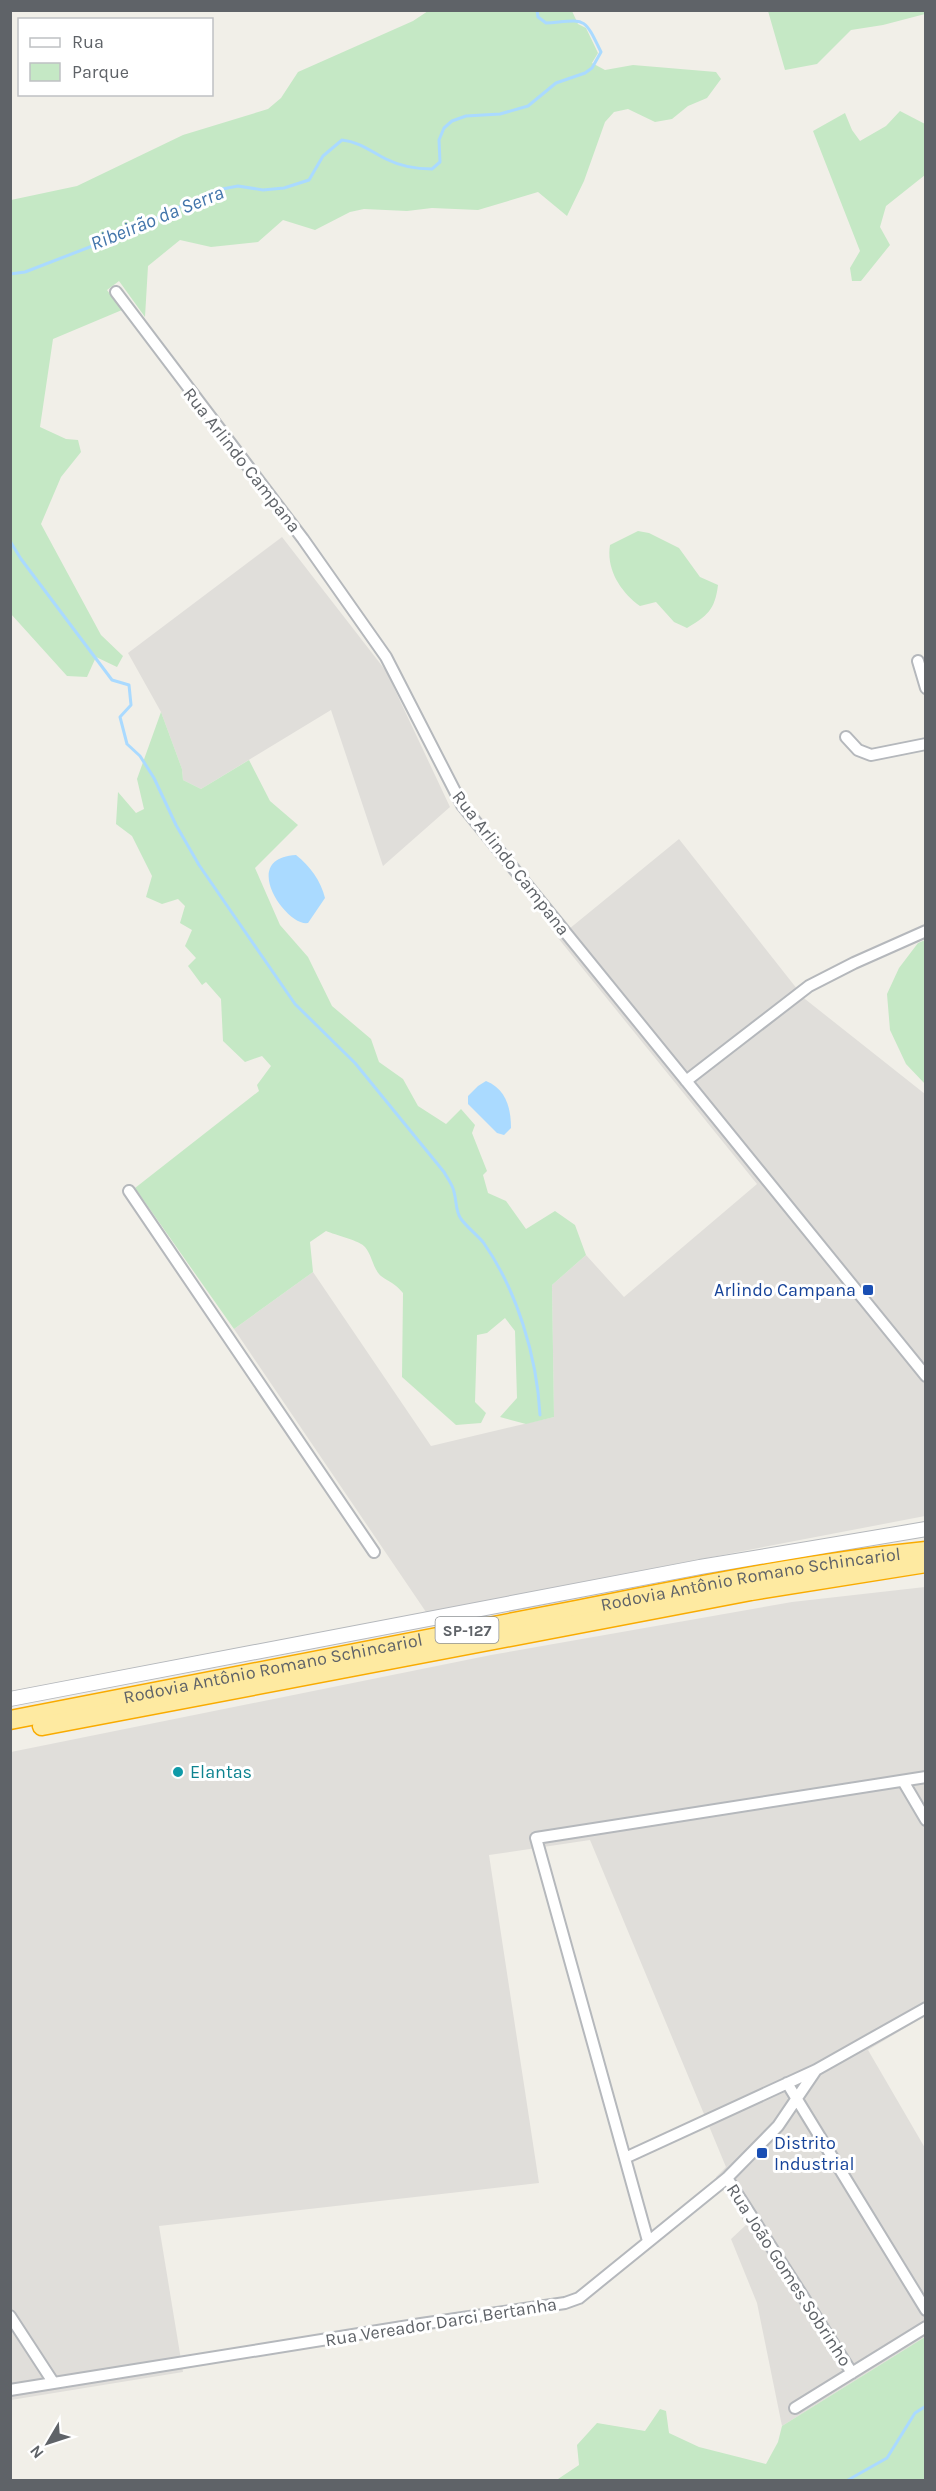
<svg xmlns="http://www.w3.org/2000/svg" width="936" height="2491" font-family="Karla,sans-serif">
  <rect width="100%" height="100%" fill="#f1efe8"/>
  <path fill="#e0deda" d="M282,537L386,671L450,807L383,866L331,710L201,789L183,780L182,769L161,712L128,653Z
    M679,839L805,999L925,1094V1516L426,1612L234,1329L313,1272L431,1446L554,1417L552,1285L586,1255L624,1297L757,1184L558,938Z
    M925,1587V2016L868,2050L925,2148V2337L782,2426L757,2303L731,2239L746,2225L716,2177L726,2167L590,1840L489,1855L539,2183L159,2226L183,2372L11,2400V1752L491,1655L792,1602Z"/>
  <path fill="#c5e8c5" d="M925,10V14L883,25L851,30L817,64L785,70L768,11Z
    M428,11H572L578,24L586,28L598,53L592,63L605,70L633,65L716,72L721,79L707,98L688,106L672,119L655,122L628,109L614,112L605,122L584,181L567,216L538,192L478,210L432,208L407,211L364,209L350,212L315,230L283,220L258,242L211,247L180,240L148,266L145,317L119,281L107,290L122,310L53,339L40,427L66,439L78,440L81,452L61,477L41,524L101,635L123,656L117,667L96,657L87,677L67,676L11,614V200L77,186L183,135L268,109L281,98L298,72L413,21Z
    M900,111L925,124V175L886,206L880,227L890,245L861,281H852L850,268L860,251L813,131L845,113L852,130L860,141L886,126Z
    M638,531L649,533L679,548L700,577L718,585C715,610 707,616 687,628L674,622L656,602L640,606C621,592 606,570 610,545Z
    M161,712L182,769L183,780L201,789L249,760L270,801L298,825L255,868L280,925L308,957L332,1006L371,1039L379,1062L403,1079L418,1106L446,1124L461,1109L475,1125L472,1133L487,1171L483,1175L488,1193L506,1201L526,1229L555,1211L575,1225L586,1255L552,1285L554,1417L526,1424L500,1417L517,1398L515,1331L505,1318L487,1333L477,1335L475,1402L486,1413L481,1423L456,1425L402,1377L403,1293C394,1282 390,1283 381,1276C373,1269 372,1255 365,1247C361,1241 335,1235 326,1231L310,1242L313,1272L234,1329L135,1188L259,1091L257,1085L271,1066L262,1056L245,1062L223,1041L221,999L206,982L202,985L188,966L196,958L185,946L192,930L180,923L185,906L178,899L162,904L146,897L152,876L132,836L116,824L118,792L136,813L144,809L137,779Z
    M925,940V1084L906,1064L890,1030L887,994L899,968L918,943Z
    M925,2337V2480H546L558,2479L579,2465L577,2445L597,2423L645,2431L660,2409L666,2411L669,2433L699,2447L766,2464L778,2442L782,2426Z"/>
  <path fill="#aadaff" d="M296,855C310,866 321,881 325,898L308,923C287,927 238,858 296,855Z
    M486,1081C506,1089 511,1108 511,1128L504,1135L497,1133L468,1104V1096L478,1086Z"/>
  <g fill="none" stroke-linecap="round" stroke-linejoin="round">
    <path stroke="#aadaff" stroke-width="3" d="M10,274L25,272L126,233L212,191L238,186L263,190L284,188L309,180L323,156L342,140C360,142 370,151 386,159C400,166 416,169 432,169L440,162L439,140L444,128L452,121L466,116L500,114L528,106L556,83L585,73L592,68L601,52C583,15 586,20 546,23L538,17L537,10
      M10,541L21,559L112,680L129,685L131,705L120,717L127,744L140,756L154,778L176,825L199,865L295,1004L355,1063L444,1172C447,1178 453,1185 454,1192C457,1202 455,1210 461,1219C467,1227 476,1234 483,1242C517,1290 537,1357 540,1415
      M848,2480L887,2458L915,2413L926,2406"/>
    <defs>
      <path id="minor" d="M116,292L303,539L386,657L462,805L926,1376
        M918,661L926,688
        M846,737L858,750L871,755L926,744
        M686,1081L809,986L854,963L926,931
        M129,1191L374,1552
        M903,1781L926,1820
        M787,2083L926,2310
        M625,2158L816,2070L926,2008
        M727,2178L852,2373
        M648,2241L536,1838L926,1777
        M10,2316L53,2382
        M10,2390L421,2324L565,2303L579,2298L727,2178L778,2126L816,2070
        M795,2408L926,2327"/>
      <path id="tertiary" d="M10,1699L700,1567L926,1529"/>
      <g id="trunk">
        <path id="s1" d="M10,1720C197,1683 384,1646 571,1611C688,1588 806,1563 926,1551"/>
        <path d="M42,1726L751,1591L926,1563"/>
      </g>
    </defs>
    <use href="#minor" stroke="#b5b8bc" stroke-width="14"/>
    <use href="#tertiary" stroke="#b5b8bc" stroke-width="16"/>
    <use href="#trunk" stroke="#f9ab00" stroke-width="21"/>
    <use href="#minor" stroke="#fff" stroke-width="10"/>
    <use href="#tertiary" stroke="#fff" stroke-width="14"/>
    <use href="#trunk" stroke="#feeaa1" stroke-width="18"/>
  </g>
  <g fill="#1a4fb4" stroke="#fff" stroke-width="2">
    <rect x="862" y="1284" width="12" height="12" rx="3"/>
    <rect x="756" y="2147" width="12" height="12" rx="3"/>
  </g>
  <circle fill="#0f9aa8" stroke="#fff" stroke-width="2" cx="178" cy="1772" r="6"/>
  <g text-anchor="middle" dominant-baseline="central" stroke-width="6" stroke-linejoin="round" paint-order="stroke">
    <rect fill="#fff" stroke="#8f9295" stroke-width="1.5" x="435.5" y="1617" width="63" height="26" rx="4.5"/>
    <g font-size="16" font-weight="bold" fill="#5f6368">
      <text x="467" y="1630">SP-127</text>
    </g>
    <g font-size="18" fill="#5f6368" stroke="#fff">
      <text transform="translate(242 460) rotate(52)">Rua Arlindo Campana</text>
      <text transform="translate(511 863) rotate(52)">Rua Arlindo Campana</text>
      <text stroke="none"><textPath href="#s1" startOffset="754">Rodovia Antônio Romano Schincariol</textPath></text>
      <text stroke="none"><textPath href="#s1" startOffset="268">Rodovia Antônio Romano Schincariol</textPath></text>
      <text transform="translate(789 2275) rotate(57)">Rua João Gomes Sobrinho</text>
      <text transform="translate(441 2322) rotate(-9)">Rua Vereador Darci Bertanha</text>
    </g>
    <g font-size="18" fill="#164399" stroke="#fff" text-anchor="end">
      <text x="856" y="1290">Arlindo Campana</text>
      <text x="774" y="2143" text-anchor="start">Distrito<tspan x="774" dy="21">Industrial</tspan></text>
    </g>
    <g font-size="18" fill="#0d838f" stroke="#fff" text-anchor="start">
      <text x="190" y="1772">Elantas</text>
    </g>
    <g font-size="20" font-style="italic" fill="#4174aa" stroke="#fff">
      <text transform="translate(157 218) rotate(-22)">Ribeirão da Serra</text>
    </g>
  </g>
  <rect width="936" height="2491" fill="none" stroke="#5f6368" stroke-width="24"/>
  <rect x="18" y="18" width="195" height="78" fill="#ffffff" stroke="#bfc1c3" stroke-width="1.5"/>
  <rect x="30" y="38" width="30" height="9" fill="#ffffff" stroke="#bfc1c3" stroke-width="1.5"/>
  <text x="72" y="48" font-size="18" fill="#5f6368">Rua</text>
  <rect x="30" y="63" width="30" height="18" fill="#c5e8c5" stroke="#bfc1c3" stroke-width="1.5"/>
  <text x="72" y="78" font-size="18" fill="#5f6368">Parque</text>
  <g transform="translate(48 2443) rotate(231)" stroke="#ffffff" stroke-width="4.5" paint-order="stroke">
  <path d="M0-4.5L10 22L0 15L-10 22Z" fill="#5f6368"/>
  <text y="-9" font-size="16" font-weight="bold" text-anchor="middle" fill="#5f6368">N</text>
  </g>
</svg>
